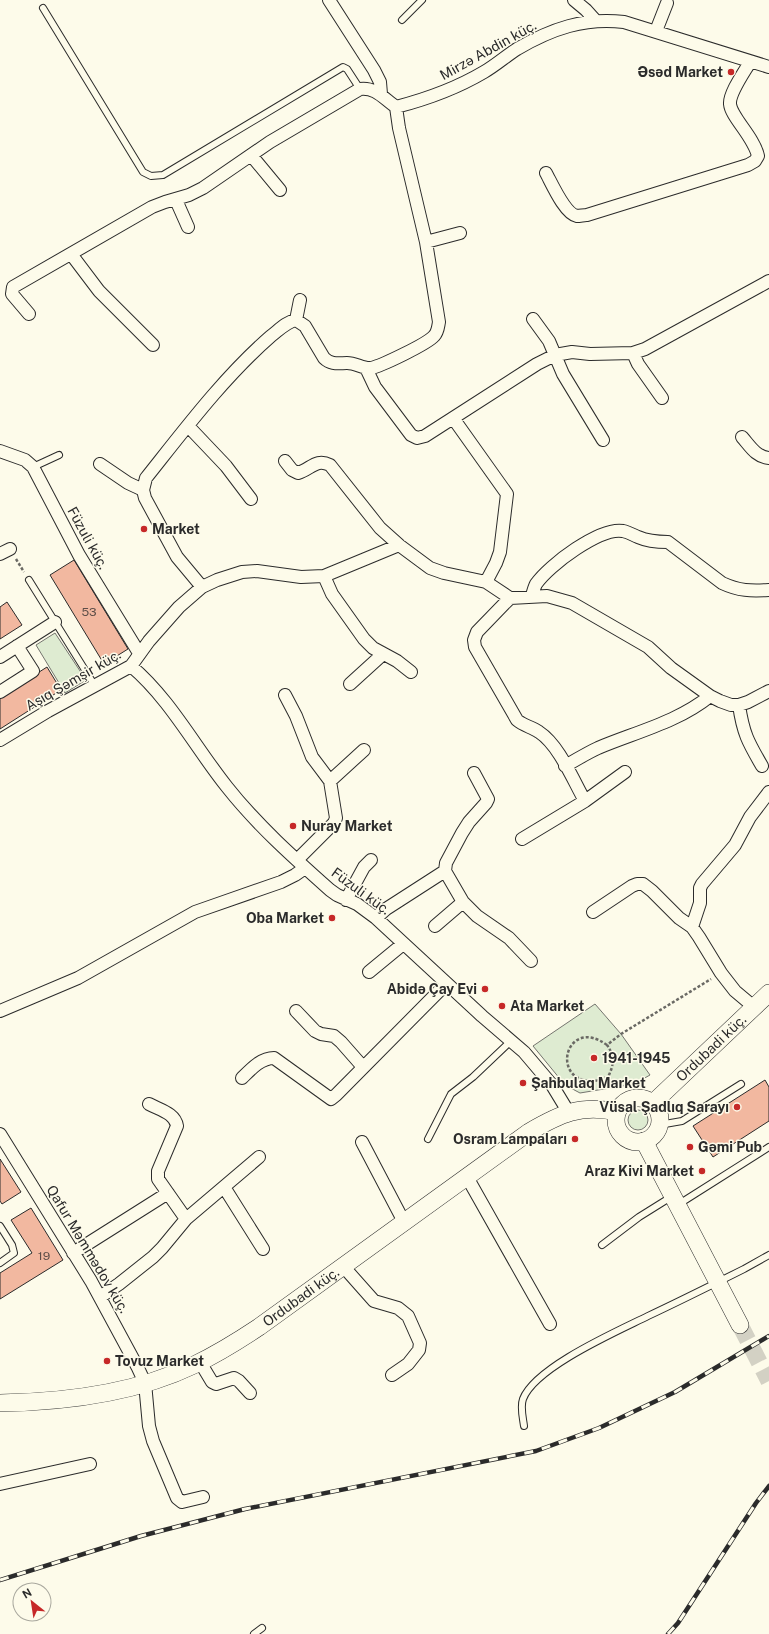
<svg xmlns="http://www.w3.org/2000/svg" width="769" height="1634" font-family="'Public Sans',sans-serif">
  <rect width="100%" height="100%" fill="#fdfbea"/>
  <path fill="#deebd1" stroke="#74746e" d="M55,633L86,680L65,693L36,645Z
    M595,1004L621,1034L650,1075L634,1084L580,1093L565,1085L533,1046Z
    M628 1120a10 10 0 1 1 20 0a10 10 0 1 1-20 0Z"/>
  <path fill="#f2b8a0" stroke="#2b2b2b" d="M74,560L128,649L104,664L50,575Z
    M7,602L22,625L0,639V607Z
    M47,667L61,690L0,729V697Z
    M765,1080L769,1087V1121L713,1157L693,1126Z
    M0,1159L21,1192L2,1204L0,1201Z
    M31,1208L63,1260L0,1299V1273L32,1253L11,1220Z"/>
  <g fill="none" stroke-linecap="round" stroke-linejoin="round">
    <path stroke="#d3d1c4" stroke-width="17" stroke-dasharray="17 8" stroke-linecap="butt" d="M740,1325L769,1381"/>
    <defs>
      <path id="lane" d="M43,8L143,172L151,176L163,175L343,67L347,69L360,89
        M402,20L422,0
        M33,467L59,455
        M29,580L95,686
        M659,1125L682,1121L741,1084
        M428,1139L451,1094L473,1077L511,1041
        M679,1204L769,1147
        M0,1226L12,1245L14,1253L0,1263
        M602,1245L639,1217L671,1197
        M524,1426C523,1418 520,1407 523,1399C535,1367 618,1331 648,1316C680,1301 712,1285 744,1269L769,1255
        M254,1634L262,1628"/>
      <path id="street" d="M329,0L374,70L380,82L381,94
        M574,0L586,10L595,20
        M656,31L667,3
        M396,107C427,99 457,88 484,72C496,65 506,56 517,49C551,29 585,17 624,22L769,67
        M251,155L280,190
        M546,173C552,184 565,214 577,216C580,216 584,215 587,215L748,165L755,161L758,156C754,137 731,117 730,104C729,93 745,71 750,62
        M176,200L188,227
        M426,242L460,233
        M71,254L99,291L153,345
        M29,314L12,294L13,287L152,207L165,202L189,195L203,188L270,142L360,89C376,87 384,99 396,107
        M533,319L549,341L563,374L603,440
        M296,320L300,300
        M633,353L638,364L662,398
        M366,368L375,387L411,435L417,438L425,436L537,364L555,355L572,352L590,354L633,353L645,349L769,281
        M453,418L507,494L500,552L496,563L486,582
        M188,426L226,466L251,499
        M742,437C750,446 756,457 769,458
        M0,451L25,460L33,467L79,555L139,653
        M285,461L292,470L298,473C311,469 316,458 330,465L380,528L399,545
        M100,464L128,483L143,490
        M0,554L10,549
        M324,576L332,594L364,639L373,648L397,661L411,672
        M202,587L177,557L145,498L143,490L146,478C185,429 224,377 271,336C279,330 286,322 296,320L305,326L324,358C331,365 339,363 347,363C356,363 363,369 371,368C381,366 427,344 434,336C438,332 438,327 439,322L426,242L399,128L396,107
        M532,596C533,592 534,588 536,584C549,565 600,527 623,531C628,532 633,535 638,537C647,541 658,542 668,542L722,583C739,591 751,591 769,590
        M510,598L477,632L474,640L475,647L517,720C524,726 532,727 539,732C559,745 573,780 585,801
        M0,657L55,622
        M131,666C170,699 195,747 227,787C257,825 294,858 330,890L337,895L357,904L376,918L482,1016L524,1052L552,1085L569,1113
        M350,684L383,654
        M0,692L33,671L17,646
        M285,695L296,716L312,757L330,781L336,818L334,823L297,860
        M739,705C743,733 748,742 762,766
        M0,740L48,711L131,666L149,641L179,607L202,587L217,580L242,572L257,571L301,577L324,576L399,545L430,568L444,573L486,582L510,598L547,596L572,603L648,647L671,668L710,696L720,701L731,705H739L748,702L769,691
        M565,766C576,760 587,753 598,748C636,732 678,722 710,696
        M474,773L488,799L486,803L469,822L462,833L446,863L445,871L463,902L477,916L509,938L531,961
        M330,781L364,750
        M522,839L585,801L625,772
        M346,900L364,867L371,860
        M593,912L632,886L637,884H643L652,891L679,918L692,927L699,937L721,973L735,991L754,1007
        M376,918L386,909L445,871
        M435,926L463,902
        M692,927L700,903V888L702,884L735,845L750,817L769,792
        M369,972L403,944
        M0,1011L78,978L195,912L281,882L295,875L305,868
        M296,1011L315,1031L321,1034L334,1036L341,1042L363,1067
        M242,1078C251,1069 261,1058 274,1058L331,1099L336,1095L446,984
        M149,1104C160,1110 175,1113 177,1126L158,1171V1179L186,1219
        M0,1134L91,1281L138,1368L145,1383L149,1426L153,1441L177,1498L182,1502L203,1497
        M362,1142L404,1222
        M467,1177L550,1324
        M224,1187L263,1249
        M73,1253L168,1193
        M343,1266L374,1301L398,1308L408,1316L420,1343L419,1350L408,1364L392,1375
        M100,1297L119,1284L153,1257L162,1248L186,1219L259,1157
        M200,1362L212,1382L216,1384L234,1378L239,1381L250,1393
        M0,1484L90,1464"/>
      <g id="secondary">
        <circle cx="638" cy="1120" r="22"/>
        <path id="s1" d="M653,1103L769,993"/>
        <path d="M644,1141L740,1325"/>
        <path id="s2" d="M0,1403C63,1402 136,1393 194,1365C217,1354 238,1341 259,1327L529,1132C560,1114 580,1104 617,1112"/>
      </g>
    </defs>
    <use href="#lane" stroke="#2b2b2b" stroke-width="8"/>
    <use href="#street" stroke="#2b2b2b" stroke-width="14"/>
    <use href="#secondary" stroke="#2b2b2b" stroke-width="18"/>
    <path stroke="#6a6964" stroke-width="2.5" stroke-dasharray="3 2" stroke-linecap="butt" d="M16,559L24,572
      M607,1045C566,1015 549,1082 593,1081C598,1081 603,1078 608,1077C614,1065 615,1056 607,1045L621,1034L711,979"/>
    <use href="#lane" stroke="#fdfbea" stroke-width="6"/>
    <use href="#street" stroke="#fdfbea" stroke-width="12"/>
    <use href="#secondary" stroke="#fdfbea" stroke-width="17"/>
    <defs>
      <path id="rail" d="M0,1580L141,1536L245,1509L536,1451L599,1428L675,1392L769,1336
        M668,1634L678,1623L756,1503L769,1486"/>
    </defs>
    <use href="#rail" stroke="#2b2b2b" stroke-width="4.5"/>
    <use href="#rail" stroke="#fdfbea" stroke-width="3" stroke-dasharray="9" stroke-linecap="butt"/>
  </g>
  <g fill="#c62828" stroke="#fdfbea" stroke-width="1.5">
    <circle cx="731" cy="72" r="4"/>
    <circle cx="144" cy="529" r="4"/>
    <circle cx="293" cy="826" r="4"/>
    <circle cx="332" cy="918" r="4"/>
    <circle cx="485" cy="989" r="4"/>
    <circle cx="502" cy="1006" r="4"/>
    <circle cx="594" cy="1058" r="4"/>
    <circle cx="523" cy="1083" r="4"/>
    <circle cx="737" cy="1107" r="4"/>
    <circle cx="575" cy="1139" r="4"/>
    <circle cx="690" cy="1147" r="4"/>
    <circle cx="702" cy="1171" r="4"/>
    <circle cx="107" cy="1361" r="4"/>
  </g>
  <g text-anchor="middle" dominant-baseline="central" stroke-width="3" stroke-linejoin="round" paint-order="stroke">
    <g font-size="12" fill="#5d4e48">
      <text x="89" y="612">53</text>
      <text x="44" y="1256">19</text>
    </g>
    <g font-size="14" fill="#2b2b2b" stroke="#fdfbea">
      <text transform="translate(488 50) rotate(-29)">Mirzə Abdin küç.</text>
      <text transform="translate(88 538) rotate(61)">Füzuli küç.</text>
      <text transform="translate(73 680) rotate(-30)">Aşıq Şəmşir küç.</text>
      <text transform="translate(361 891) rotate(36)">Füzuli küç.</text>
      <text stroke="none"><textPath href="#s1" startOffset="80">Ordubadi küç.</textPath></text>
      <text transform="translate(88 1249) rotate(59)">Qafur Məmmədov küç.</text>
      <text stroke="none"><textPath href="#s2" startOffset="326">Ordubadi küç.</textPath></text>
    </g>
    <g font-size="14" font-weight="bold" fill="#2b2b2b" stroke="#fdfbea" text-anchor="start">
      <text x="723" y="72" text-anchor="end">Əsəd Market</text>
      <text x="152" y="529">Market</text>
      <text x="301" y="826">Nuray Market</text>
      <text x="324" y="918" text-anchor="end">Oba Market</text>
      <text x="477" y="989" text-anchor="end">Abidə Çay Evi</text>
      <text x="510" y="1006">Ata Market</text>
      <text x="602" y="1058">1941-1945</text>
      <text x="531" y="1083">Şahbulaq Market</text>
      <text x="729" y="1107" text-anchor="end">Vüsal Şadlıq Sarayı</text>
      <text x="567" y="1139" text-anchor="end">Osram Lampaları</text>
      <text x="698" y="1147">Gəmi Pub</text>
      <text x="694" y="1171" text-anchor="end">Araz Kivi Market</text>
      <text x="115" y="1361">Tovuz Market</text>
    </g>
  </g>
  <g transform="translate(32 1602) rotate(330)"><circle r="19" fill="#fdfbea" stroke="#a9a89e"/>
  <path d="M0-3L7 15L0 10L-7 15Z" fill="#c62828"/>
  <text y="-6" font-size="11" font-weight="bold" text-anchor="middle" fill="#2b2b2b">N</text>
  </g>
</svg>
